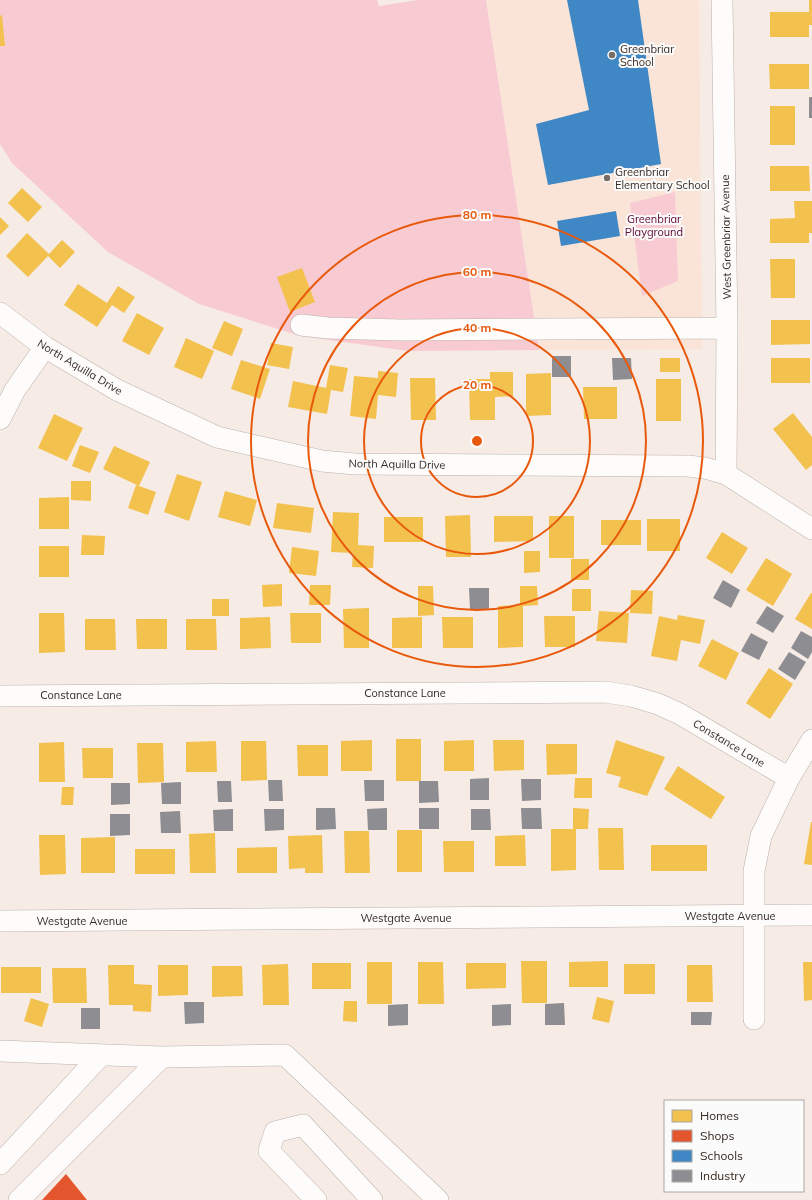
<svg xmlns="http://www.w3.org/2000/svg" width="812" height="1200" font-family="Mulish,sans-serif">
  <rect width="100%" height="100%" fill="#f6ebe5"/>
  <path fill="#fae4d7" d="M486,0H699L702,349L539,350Z"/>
  <path fill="#f8cbd3" d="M0,0H377L379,6L418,0H486L539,350L408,351L300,336L199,304L108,252L12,163L0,144Z
    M675,192L678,281L642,296L630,203Z"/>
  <path fill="#f2c14e" d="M809,0H812V25H809V37H770V12H809Z
    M2,15L5,46H0V16Z
    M769,64H809V89H770Z
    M770,106H795V145H770Z
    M770,166H809L810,191H770Z
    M22,188L42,207L28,222L8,203Z
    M794,201H812V233H809V243H770V219L795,218Z
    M0,217L9,226L0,235Z
    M27,233L49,254L62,240L75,252L60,268L48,256L28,277L6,256Z
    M770,259H795V298H771Z
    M302,268L315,302L290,312L277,277Z
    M78,284L107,303L118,286L135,297L124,313L112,305L97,327L64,305Z
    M137,313L164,328L149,355L122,341Z
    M771,320H810V344L771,345Z
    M224,321L243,329L232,356L212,348Z
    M186,338L214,351L202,379L174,367Z
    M271,343L293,347L289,369L267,365Z
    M660,358H680V372H660Z
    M771,358H810V383H771Z
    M241,360L270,369L260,399L231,389Z
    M330,365L348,368L343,392L331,390L327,414L288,407L293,381L326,388Z
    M378,371L398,373L396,397L378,395L376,419L350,416L354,376L378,378Z
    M490,372H513V396L495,397V420H470L469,379H490Z
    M551,373V415L526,416V374Z
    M410,378H435L436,420H411Z
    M656,379H681V421H656Z
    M583,387H617V419H584Z
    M793,413L812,437V465L806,470L773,429Z
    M54,414L83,428L67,461L38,448Z
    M80,445L99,452L90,473L72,466Z
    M114,446L150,462L139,486L103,469Z
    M177,474L202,482L189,521L164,512Z
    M71,481H91V501L71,500Z
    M136,485L156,492L148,515L128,508Z
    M225,491L257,500L250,526L218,517Z
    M69,497V529H39V498Z
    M277,503L314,508L311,533L273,528Z
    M333,512L359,513L358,545L374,546L373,568L352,567L353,553L331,552Z
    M470,515L471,557H446L445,516Z
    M494,516H533V541L494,542Z
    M549,516H574V558H549Z
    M384,517H423V542H384Z
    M647,519H680V551H647Z
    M601,520H641V545H601Z
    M722,532L748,548L732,574L706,558Z
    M82,535L105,536L104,555H81Z
    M39,546H69V577H39Z
    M292,547L319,551L316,576L289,573Z
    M524,551H540V572L524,573Z
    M766,558L792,574L773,606L746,590Z
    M571,559H589V580H571Z
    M282,584V606L263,607L262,585Z
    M310,585H331L330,605H309Z
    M418,586H433L434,615L418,616Z
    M520,586H537L538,605L523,606V647L498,648V606L520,605Z
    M572,589H591V611H572Z
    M631,590L653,591L652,614L630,613Z
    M811,593H812V629L795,619Z
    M212,599H229V616H212Z
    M369,608V648H344L343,609Z
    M599,611L629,613L627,643L596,641Z
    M39,613H64L65,652L39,653Z
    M290,613H321V643H291Z
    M678,615L705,620L700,644L681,640L677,661L651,656L659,616L677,620Z
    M544,616H575V647H545Z
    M270,617L271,648L240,649V618Z
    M422,617V648H392V618Z
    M442,617H473V648H443Z
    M85,619H115L116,650H85Z
    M136,619H167V649H137Z
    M186,619H216L217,650H186Z
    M712,639L739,653L726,680L698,666Z
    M769,668L793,684L770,719L746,703Z
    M396,739H421V781H396Z
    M372,740V771H341V741Z
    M474,740V771H444V741Z
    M493,740H524V770L494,771Z
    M616,740L665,757L647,796L618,787L621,777L606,773Z
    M216,741L217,772H186V742Z
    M241,741H266L267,780L241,781Z
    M64,742L65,782H39V743Z
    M137,743H163L164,782L138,783Z
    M546,744H577V774L547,775Z
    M297,745H328V776H298Z
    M82,748H113V778H83Z
    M678,766L725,797L711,819L664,789Z
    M575,778H592V798H574Z
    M62,787H74L73,805H61Z
    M573,808L589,809L588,829H576V870L551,871V829H573Z
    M811,822H812V865L804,864Z
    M598,828H623L624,870H599Z
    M397,830H422V872H397Z
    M344,831H369L370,873H345Z
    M215,833L216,873H190L189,834Z
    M39,835H65L66,874L40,875Z
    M322,835L323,873H305V868L289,869L288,836Z
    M525,835L526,866H495V836Z
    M115,837V873H81V838Z
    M443,841H474V872H444Z
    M651,845H707V871H651Z
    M277,847V873H237V848Z
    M135,849H175V874H135Z
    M521,961H547V1003H522Z
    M608,961V987H569V962Z
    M367,962H392V1004H367Z
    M418,962H443L444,1004H418Z
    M803,962H812V1000L804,1001Z
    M312,963H351V989H312Z
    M466,963H506V988L466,989Z
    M288,964L289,1005H263L262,965Z
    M624,964H655V994H624Z
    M108,965H134V984L152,985L151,1012L133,1011V1005H109Z
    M158,965H188V995L158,996Z
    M687,965H712L713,1002H687Z
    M212,966H242L243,996L212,997Z
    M1,967H41V993H1Z
    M52,968H86L87,1003H53Z
    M597,997L614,1001L609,1023L592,1019Z
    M31,998L49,1004L42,1027L24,1021Z
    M344,1001H357V1022L343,1021Z"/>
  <path fill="#e4572e" d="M66,1174L87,1200H42Z"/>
  <path fill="#3f88c5" d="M567,0H638L661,164L548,185L536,124L589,110Z
    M616,211L620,236L561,246L557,221Z"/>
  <path fill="#8d8d92" d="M809,97H812V118H809Z
    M552,356H571V377H552Z
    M612,358H631L632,379L613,380Z
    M723,580L740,590L731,608L713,598Z
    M469,588H489V609H470Z
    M767,606L784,616L773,633L756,623Z
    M801,631L812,637V652L808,659L791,648Z
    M751,633L768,642L759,660L741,651Z
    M789,652L806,662L795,680L778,669Z
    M489,778V800H470V779Z
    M521,779H541V800L522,801Z
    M268,780H282L283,801H269Z
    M364,780H384V801H365Z
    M217,781H231L232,802H218Z
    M419,781H438L439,802L419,803Z
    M181,782V804H162L161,783Z
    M111,783H130V804L111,805Z
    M316,808H335L336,829L316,830Z
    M387,808V830H368L367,809Z
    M419,808H439V829H419Z
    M521,808H541L542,829H522Z
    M233,809V831H214L213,810Z
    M264,809H284V830L265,831Z
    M471,809H490L491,830H471Z
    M180,811L181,833H161L160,812Z
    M110,814H130V835L110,836Z
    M184,1002H204V1023L185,1024Z
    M564,1003L565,1025H545V1004Z
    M408,1004V1025L388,1026V1005Z
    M511,1004V1025L492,1026V1005Z
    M81,1008H100V1029H81Z
    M691,1012H712L711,1025H691Z"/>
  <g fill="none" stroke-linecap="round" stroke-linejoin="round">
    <defs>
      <path id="minor" d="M722,0L727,328L726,474
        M0,313L45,347L117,390L217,437L322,461L355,464L688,466L705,468L726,474L812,529
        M301,325L328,328L400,330L727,328
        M0,419L15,390L45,347
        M0,696L605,692L631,696L658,704L680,714L789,778
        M0,921L812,915
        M754,1019V871L761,836L789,778L812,740
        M0,1051L162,1057
        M0,1164L101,1055
        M19,1200L162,1057L285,1055L438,1200
        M316,1200L269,1151L275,1132L303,1125L372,1200"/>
    </defs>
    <use href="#minor" stroke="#bbb1ab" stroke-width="22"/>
    <use href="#minor" stroke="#fefcfb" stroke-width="21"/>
  </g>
  <g fill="none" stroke="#e8590c" stroke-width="2">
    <circle cx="477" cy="441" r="56"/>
    <circle cx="477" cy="441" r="113"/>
    <circle cx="477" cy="441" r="169"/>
    <circle cx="477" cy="441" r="226"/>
  </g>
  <g fill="#796e67" stroke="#fbfbfb" stroke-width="1.5">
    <circle cx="612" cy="55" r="4"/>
    <circle cx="607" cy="178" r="4"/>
  </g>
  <g text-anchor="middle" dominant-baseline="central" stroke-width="4" stroke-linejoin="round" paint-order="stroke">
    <g font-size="11" fill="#362a23" stroke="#fbfbfb" text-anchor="start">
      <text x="620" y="49">Greenbriar<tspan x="620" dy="13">School</tspan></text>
      <text x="615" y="172">Greenbriar<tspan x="615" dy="13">Elementary School</tspan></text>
    </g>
    <g font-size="11" fill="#5f042e" stroke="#fbfbfb">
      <text x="654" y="219">Greenbriar<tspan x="654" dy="13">Playground</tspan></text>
    </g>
    <g font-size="11" fill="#362a23" stroke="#fbfbfb">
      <text transform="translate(726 237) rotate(-91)">West Greenbriar Avenue</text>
      <text transform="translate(80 367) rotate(31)">North Aquilla Drive</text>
      <text transform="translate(397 464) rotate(1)">North Aquilla Drive</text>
      <text x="405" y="693">Constance Lane</text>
      <text x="81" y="695">Constance Lane</text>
      <text transform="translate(729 743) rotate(31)">Constance Lane</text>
      <text x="730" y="916">Westgate Avenue</text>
      <text x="406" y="918">Westgate Avenue</text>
      <text x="82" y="921">Westgate Avenue</text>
    </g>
  </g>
  <circle cx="477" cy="441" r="6" fill="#e8590c" stroke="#fbfbfb" stroke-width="2"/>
  <g font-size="12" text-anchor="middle" font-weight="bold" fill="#e8590c" stroke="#fbfbfb" stroke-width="4" stroke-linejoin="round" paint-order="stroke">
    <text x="477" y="219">80 m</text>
    <text x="477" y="276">60 m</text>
    <text x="477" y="332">40 m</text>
    <text x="477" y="389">20 m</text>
  </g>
  <rect x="664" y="1100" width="140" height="92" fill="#fbfbfb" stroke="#aca7a5"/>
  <rect x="672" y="1110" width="20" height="12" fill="#f2c14e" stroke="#aca7a5"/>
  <text x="700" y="1120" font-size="12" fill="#362a23">Homes</text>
  <rect x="672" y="1130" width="20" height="12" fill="#e4572e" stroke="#aca7a5"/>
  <text x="700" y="1140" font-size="12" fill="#362a23">Shops</text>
  <rect x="672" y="1150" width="20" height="12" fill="#3f88c5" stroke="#aca7a5"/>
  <text x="700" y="1160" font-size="12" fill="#362a23">Schools</text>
  <rect x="672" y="1170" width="20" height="12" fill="#8d8d92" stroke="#aca7a5"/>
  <text x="700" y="1180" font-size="12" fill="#362a23">Industry</text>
</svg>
